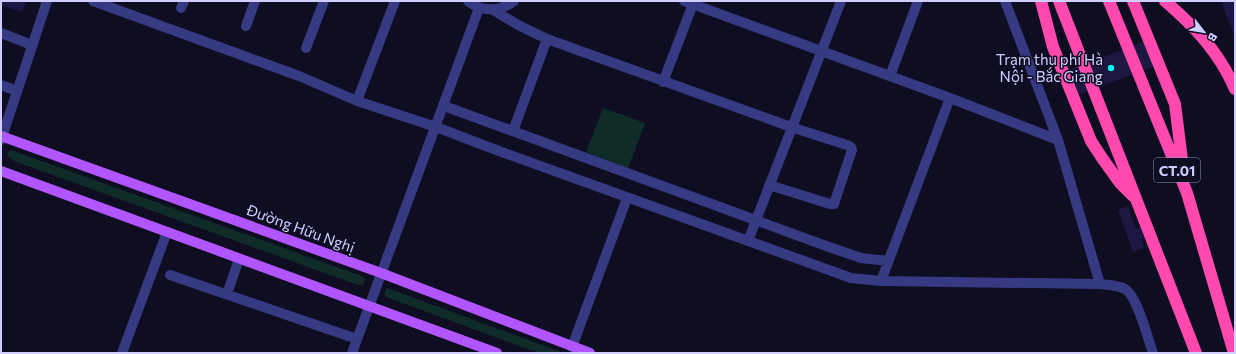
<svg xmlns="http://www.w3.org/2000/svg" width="1236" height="354" font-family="Commissioner,sans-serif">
  <rect width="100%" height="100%" fill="#0f0d22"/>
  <path fill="#102c29" d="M603,108L645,123L628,168L586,152Z
    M11,150L362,276L365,278L364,284L362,285H358L14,161L8,156L7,153Z
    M387,288L390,289L564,353H539L386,297L384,293Z"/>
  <path fill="#1d1843" d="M1,1H27L22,12L1,5Z
    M1221,1H1235V38Z
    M1152,39L1161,64L1071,97L1062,72Z
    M1128,206L1136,229L1140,227L1144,238L1141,239L1144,248L1133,252L1118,210Z"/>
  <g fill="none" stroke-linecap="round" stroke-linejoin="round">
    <path stroke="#363a82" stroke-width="10" d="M93,1L299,76L357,101L436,127L499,151L851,278L881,281L1100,284C1108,285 1117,285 1125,289C1137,295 1148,339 1153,353
      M468,1C482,12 500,12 514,1
      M684,1L950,98L1058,140
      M1005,1L1058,140L1100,284
      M181,8L184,1
      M493,10L520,26L547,39L791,127L847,145L851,147L852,150L834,204H830L769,185
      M246,26L255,1
      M1,33L32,45
      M306,48L324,1
      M890,76L918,1
      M663,82L693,4
      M1,85L17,91
      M357,101L395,1
      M444,106L829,247L861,258L888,261
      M513,131L547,39
      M1,140L47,1
      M748,241L841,1
      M170,275L357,339
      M881,281L950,98
      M227,294L239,259
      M572,347L627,198
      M122,353L167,232
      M352,353L479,8"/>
    <path stroke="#b155ff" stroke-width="10" d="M1,136L381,273L590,353
      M1,171L497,353"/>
    <path stroke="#ff49af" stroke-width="12" d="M1041,1L1053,47L1091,141L1102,158L1120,183L1133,196
      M1059,1L1196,353
      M1109,1L1187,193L1234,353
      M1133,1L1175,104L1184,176
      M1165,1C1195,27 1219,52 1235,89"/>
  </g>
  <circle fill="#00f5f9" stroke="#0f0d22" stroke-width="1.5" cx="1111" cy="68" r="4"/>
  <g text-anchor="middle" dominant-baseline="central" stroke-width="3" stroke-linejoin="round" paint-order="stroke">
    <rect fill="#0f0d22" stroke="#9594bd" stroke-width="1" x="1154" y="158" width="46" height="24" rx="3"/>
    <g font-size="14" font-weight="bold" fill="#cfceff">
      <text x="1177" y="170">CT.01</text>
    </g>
    <g font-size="15" fill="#cfceff" stroke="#0f0d22" text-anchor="end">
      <text x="1103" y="59">Trạm thu phí Hà<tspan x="1103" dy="17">Nội - Bắc Giang</tspan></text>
    </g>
    <g font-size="15" fill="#cfceff" stroke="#0f0d22">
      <text transform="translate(301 228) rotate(20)">Đường Hữu Nghị</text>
    </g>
  </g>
  <rect width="1236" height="354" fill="none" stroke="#cfceff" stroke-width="4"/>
  <g transform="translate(1204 32) rotate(121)" stroke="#0f0d22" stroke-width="3" paint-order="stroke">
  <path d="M0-3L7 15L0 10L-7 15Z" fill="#cfceff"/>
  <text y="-6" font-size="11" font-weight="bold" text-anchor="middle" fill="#cfceff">B</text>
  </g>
</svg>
